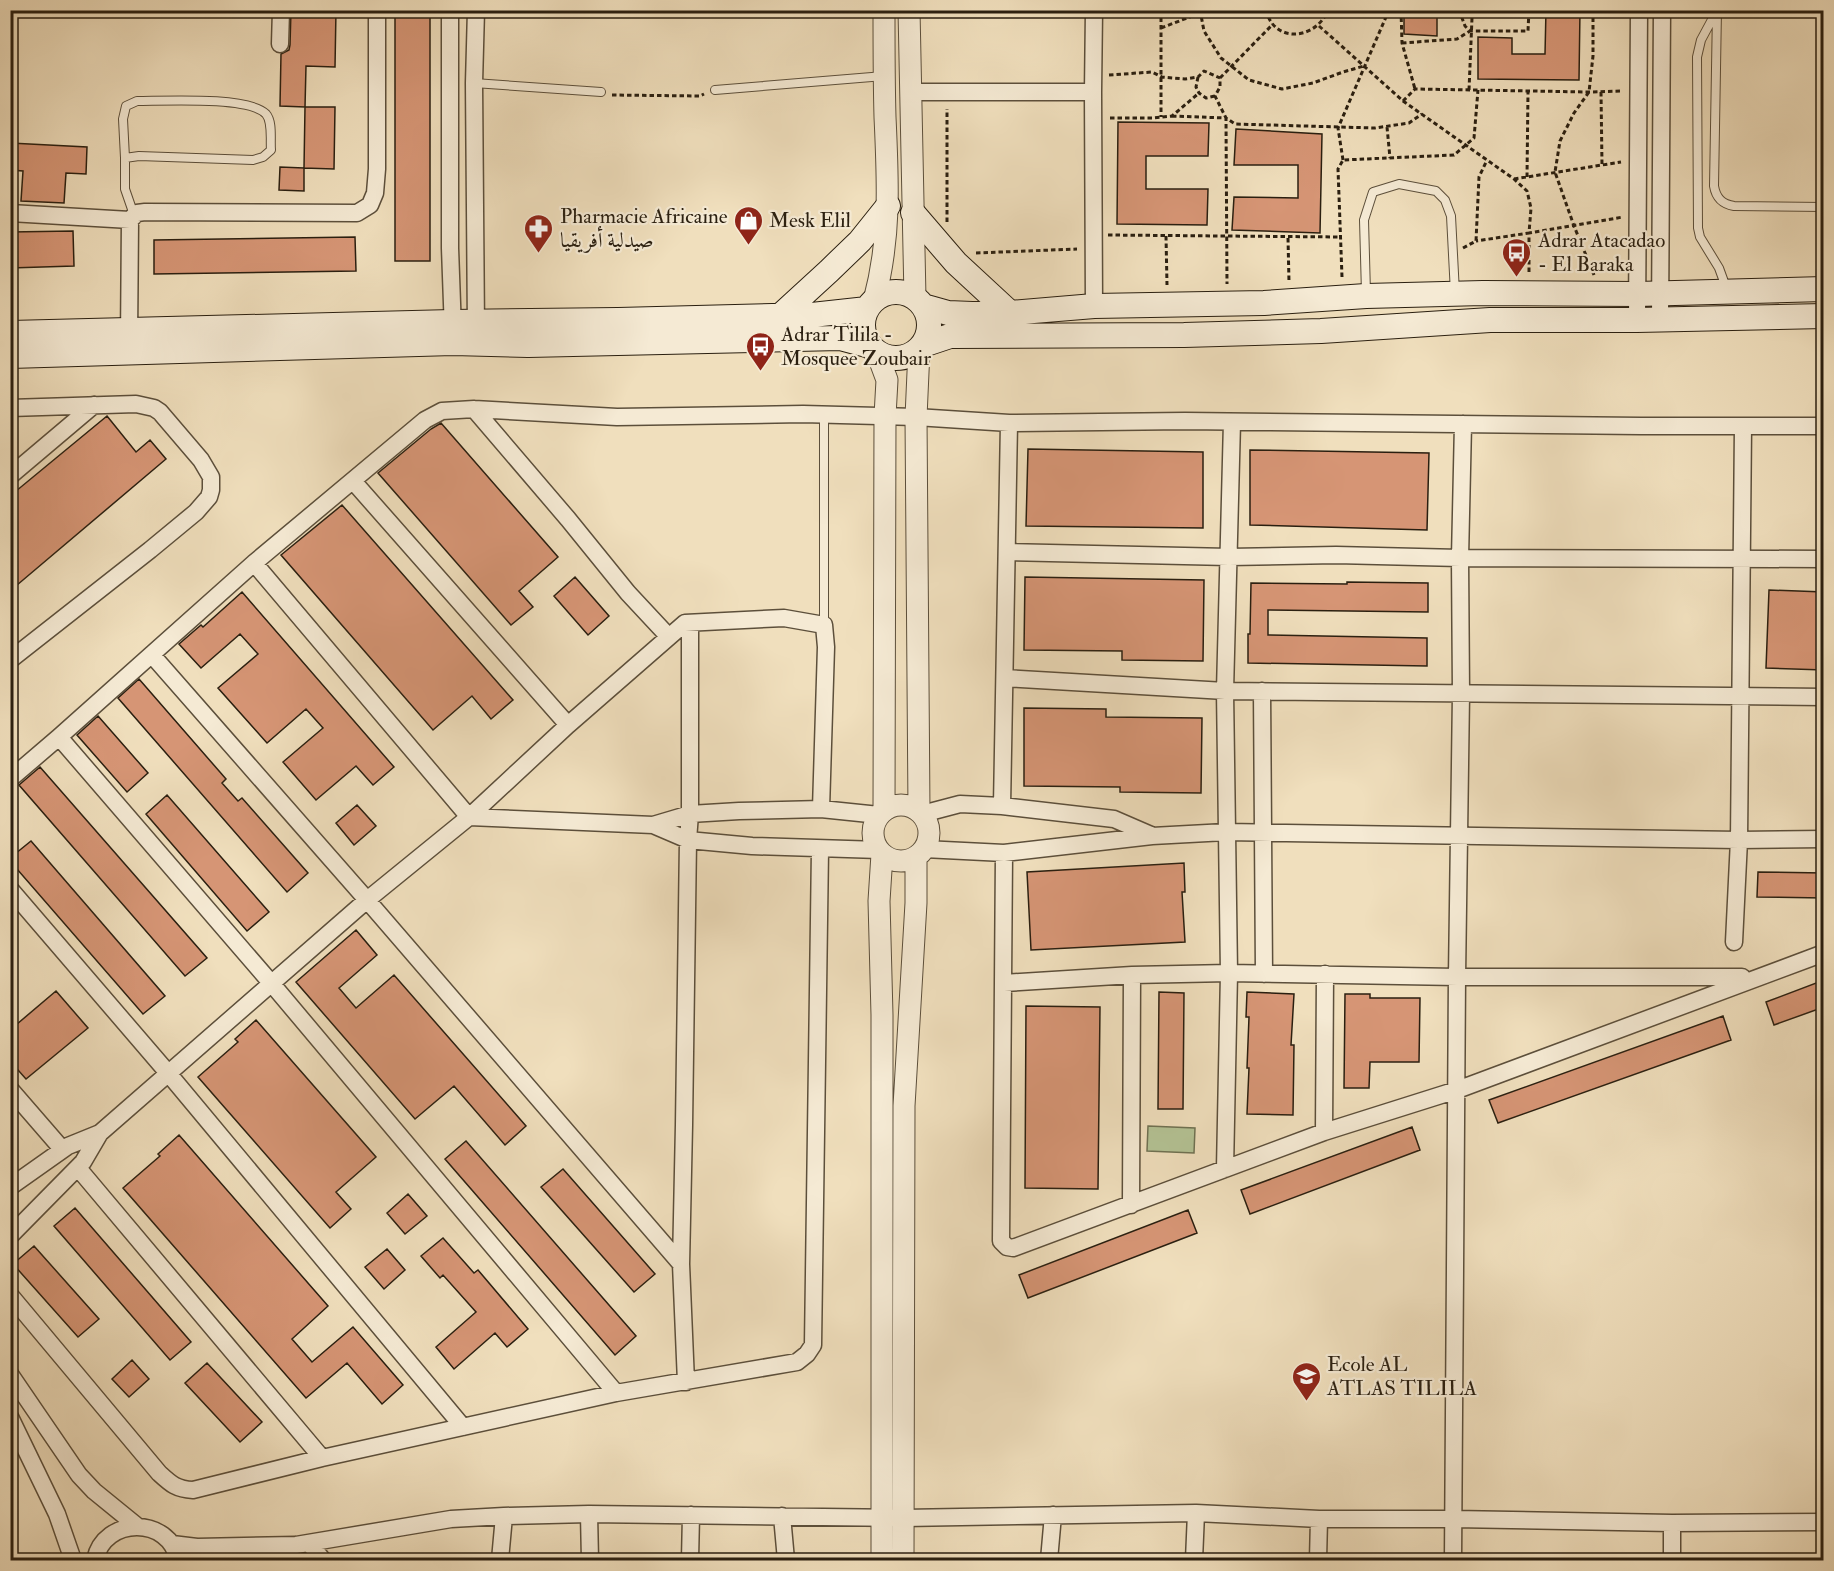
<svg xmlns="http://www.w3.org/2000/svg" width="1834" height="1571" font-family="'IM FELL Double Pica',Amiri,serif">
  <rect width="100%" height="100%" fill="#f0dfbd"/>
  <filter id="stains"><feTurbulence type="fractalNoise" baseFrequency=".00333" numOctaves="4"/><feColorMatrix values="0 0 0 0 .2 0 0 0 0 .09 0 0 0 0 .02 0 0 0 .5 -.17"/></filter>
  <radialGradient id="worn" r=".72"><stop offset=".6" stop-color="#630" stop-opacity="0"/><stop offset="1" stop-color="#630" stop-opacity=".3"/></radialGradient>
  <path fill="#b4c395" stroke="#6f7152" stroke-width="1.5" d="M1148,1126L1195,1128L1194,1153L1147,1151Z"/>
  <path fill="#d69575" stroke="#2a1f10" stroke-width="1.5" d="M291,10H336L335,67L306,66L305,107L280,106L281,54L289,50L290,45Z
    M395,10H430V261H395Z
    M1404,10H1437V36L1404,34Z
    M1546,10H1580L1579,80L1478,79V37L1512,38V54H1545Z
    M305,107H335L334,169L304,168V191L279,190L280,167L304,168Z
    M1118,122L1209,123L1208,156H1146V189H1208L1207,225L1117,224Z
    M1236,129L1322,134L1320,233L1232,230L1234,197L1298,198V165H1234Z
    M10,143L87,147L86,174L66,173L64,203L21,201L23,171L10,170Z
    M73,231L74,266L10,268V232Z
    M355,237L356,271L154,274V240Z
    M107,416L136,452L150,440L166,459L10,591V496Z
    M441,423L558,557L519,591L533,607L511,625L378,473L431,429Z
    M1028,449L1203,452V528L1026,526Z
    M1250,450L1429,453L1427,530L1250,525Z
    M342,505L513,700L491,719L472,696L433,730L281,555Z
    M575,577L609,616L588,635L554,596Z
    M1025,577L1204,580L1203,661L1122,660V651L1024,650Z
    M1347,582L1428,583V612L1268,610V635L1427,638V666L1248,663V634H1250L1251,583L1347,584Z
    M1769,590L1824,592V670L1766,668Z
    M242,592L394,767L373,785L356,766L316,800L283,762L323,728L306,709L267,743L218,688L258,654L240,634L201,668L179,644L201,625L203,627Z
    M139,679L226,779L222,783L238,801L242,798L308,873L287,892L118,698Z
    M1024,708L1106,709V717L1202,718L1201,793L1120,792V787L1024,786Z
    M98,716L148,773L127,792L77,735Z
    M40,767L207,958L185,976L19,785Z
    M167,795L269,912L247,931L146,814Z
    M357,805L376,826L354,845L336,823Z
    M31,841L165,996L143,1014L10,861V858Z
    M1184,863L1185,892H1182L1185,942L1031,950L1027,872Z
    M1758,872L1824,873V898L1757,897Z
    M356,930L377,955L339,988L356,1008L394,975L526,1126L505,1145L454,1086L415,1119L296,982Z
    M1824,980V1007L1774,1025L1766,1002Z
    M56,991L88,1028L26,1079L10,1061V1030Z
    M1159,992L1184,993L1183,1109H1158Z
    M1247,992L1294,994L1291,1045H1294L1293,1115L1247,1114L1249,1068H1247L1249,1017H1246Z
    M1345,994H1370V998H1420L1419,1062H1370L1369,1088H1344Z
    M1026,1006L1100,1007L1098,1189L1025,1188Z
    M1723,1016L1731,1040L1498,1123L1489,1100Z
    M256,1020L376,1157L336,1192L351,1209L330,1228L198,1077L238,1042L235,1039Z
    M1412,1127L1420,1150L1250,1214L1241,1190Z
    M179,1135L328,1306L292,1339L312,1362L353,1327L403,1385L382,1404L347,1363L306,1398L123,1188L160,1156L158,1154Z
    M466,1141L636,1336L615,1355L445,1159Z
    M563,1169L655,1274L634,1292L541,1187Z
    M408,1194L427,1216L405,1234L387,1213Z
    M75,1208L191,1342L170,1360L54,1226Z
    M1188,1210L1197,1233L1028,1298L1019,1275Z
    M443,1238L474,1273L478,1270L528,1329L507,1347L495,1333L454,1369L436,1347L476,1312L443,1275L440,1278L421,1256Z
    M34,1246L99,1319L78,1337L13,1264Z
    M387,1249L405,1270L384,1289L365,1267Z
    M132,1360L149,1379L129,1397L112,1379Z
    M207,1363L262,1422L240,1442L185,1383Z"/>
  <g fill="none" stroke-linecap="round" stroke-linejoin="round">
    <defs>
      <path id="service" d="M1717,10L1714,186C1716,198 1722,204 1734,206L1824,207
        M1715,14L1701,40L1697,57L1698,228L1700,237L1719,268L1727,290
        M474,83L601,92
        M715,90L884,76
        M125,158L139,156L253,160L263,157L271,150C270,140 273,122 266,114C249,96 163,101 137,101L126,106L123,119L125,158V189L134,215
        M1366,293L1364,220L1373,192L1399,184L1436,191L1445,200L1451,216L1455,293
        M824,414V625"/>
      <path id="minor" d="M450,10V248L453,331
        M476,10L474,83L476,331
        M280,44L281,10
        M910,92H1093
        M10,213L130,220L129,341
        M130,220L137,213L145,212L357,213L370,205L375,193L377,169V10
        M1094,306L1093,92L1094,10
        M1660,319L1662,10
        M1637,320L1639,10
        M10,408L136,404L154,408L160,412L201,460L211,477V490L209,497L196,512L150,550L10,660
        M474,409L568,519L628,593L669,637
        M10,476L94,405
        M353,481L568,725
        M1007,552L1229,557L1336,555L1460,558L1824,559
        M254,563L469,817L653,825L688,840L752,846L879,850
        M152,655L367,900L681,1264
        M1005,678L1225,691L1824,697
        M1262,691L1264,974
        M59,737L272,984L616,1393
        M10,779L59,737L254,563L425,420L442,411L474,409L617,417L803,414L916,417L1009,423L1185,421L1641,426H1824
        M1002,806L1009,423
        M922,814L960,804L1002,806L1114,819L1151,835
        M653,825L690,814L739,811L821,809L879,815
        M924,849L1004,853L1152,836L1226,832L1739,840L1824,839
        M1004,853L1001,1241L1007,1247L1013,1248L1324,1132L1457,1090L1824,953
        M10,889L168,1073L463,1427
        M1734,942L1739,840L1743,426
        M1004,983L1132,975L1229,973L1457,977H1742
        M10,1089L62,1149
        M1324,1132L1325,974
        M78,1168L322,1458
        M1225,1169L1229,973L1225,691L1232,422
        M10,1187L68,1146L100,1133
        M1131,1205L1132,975
        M10,1236L83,1162L100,1133L367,900L469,817L568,725L685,623L784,618L824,625L826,647L821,809
        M10,1295L159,1473C171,1484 176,1489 193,1490L322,1458L616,1393L797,1362L807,1354L813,1345L820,849
        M10,1374L79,1475L94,1491L137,1526
        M686,1382L681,1264L684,1125L688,840L690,814V623
        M10,1417L57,1514L73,1560
        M589,1514L590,1560
        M782,1516L786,1560
        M309,1543L323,1560
        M172,1544L197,1547L296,1545L451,1519L504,1516L589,1514L904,1518L1196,1513L1319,1519H1454L1672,1523L1824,1522
        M95,1560C104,1516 170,1516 178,1560
        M256,1560L284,1550
        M500,1560L504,1516
        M690,1560L691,1515
        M1049,1560L1053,1515
        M1194,1560L1196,1513
        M1318,1560L1319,1519
        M1453,1560L1457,977L1461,694L1460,558L1463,424
        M1672,1560V1523"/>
      <path id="tertiary" d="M909,10L915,298
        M874,301C891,237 888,182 885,117C884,81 884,46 884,10
        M919,350L916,417L919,811
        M877,353L887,380L885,416L884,810
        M873 833a28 28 0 1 1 56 0a28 28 0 1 1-56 0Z
        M882,1560V1015L879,901L882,854
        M903,1560L904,1106L916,903V857"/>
      <path id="secondary" d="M913,213L956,263L1010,313
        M863 325a33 33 0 1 1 66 0a33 33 0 1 1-66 0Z
        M923,306L948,313L972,314L1010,313L1094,306L1264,303L1366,296L1483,293L1637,294L1824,289
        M781,315L829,271L860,241L888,206
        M10,333L452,322L618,320L812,315L867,309
        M923,345L950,336L1184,335L1321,331L1490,320H1637L1824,316
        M10,356L453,343L528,345L840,338L870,346"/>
    </defs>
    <use href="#service" stroke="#5c4f3b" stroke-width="10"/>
    <use href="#minor" stroke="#5c4f3b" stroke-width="19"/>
    <use href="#tertiary" stroke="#5c4f3b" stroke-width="23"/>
    <use href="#secondary" stroke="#2a1f10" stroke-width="26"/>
    <path stroke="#2a1f10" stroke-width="3" stroke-dasharray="4.5 3" stroke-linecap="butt" d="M1161,10V117
      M1200,10L1204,31L1221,58L1249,80L1282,89L1313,83L1343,72L1364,66
      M1266,10C1274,44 1316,40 1328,10
      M1362,10L1389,12
      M1401,10L1402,43L1415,89
      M1459,10L1465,26L1470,31H1528L1529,10
      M1593,10V56L1589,92L1574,113L1560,141L1555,172L1574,226L1594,275
      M1593,15L1624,16
      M1319,26L1403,101L1514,179L1527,191L1531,208L1529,233L1476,241
      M1161,28L1208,10
      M1402,43L1457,39L1470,31
      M1109,75L1152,72L1162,77L1185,79L1198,77L1204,71L1220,78V87L1215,96L1226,118L1235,124L1375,128L1409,123L1422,114
      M1198,77L1196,87L1199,93L1206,98L1215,96
      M1220,78L1273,24
      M1469,90L1472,18L1480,10
      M1601,92L1602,165
      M612,95L700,96L704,94
      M1403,101L1415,89L1589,92L1622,91
      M1172,116L1226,118L1227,284
      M1110,118H1152L1172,116L1199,93
      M1387,127L1390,158
      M1343,160L1338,128L1389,10
      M1527,177L1528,92
      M1514,179L1621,162
      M947,222V109
      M1108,235L1340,237
      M1166,236L1167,285
      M1288,238L1289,282
      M1463,248L1476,241L1479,177L1487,160
      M976,253L1077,249
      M1529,272V233L1623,217
      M1342,277L1338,169L1343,160L1454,155L1474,138L1478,90"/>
    <use href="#service" stroke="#f5ead4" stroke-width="8"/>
    <use href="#minor" stroke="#f5ead4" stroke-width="16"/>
    <use href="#tertiary" stroke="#f5ead4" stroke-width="21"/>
    <use href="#secondary" stroke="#f5ead4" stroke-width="24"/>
  </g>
  <defs>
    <symbol id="shop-pin" viewBox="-11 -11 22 30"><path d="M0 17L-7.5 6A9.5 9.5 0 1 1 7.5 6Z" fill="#8f2418" stroke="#f5ead4"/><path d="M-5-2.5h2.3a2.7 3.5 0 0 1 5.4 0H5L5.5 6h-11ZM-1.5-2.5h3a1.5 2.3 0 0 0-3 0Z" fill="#fff"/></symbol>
    <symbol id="pharmacy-pin" viewBox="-11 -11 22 30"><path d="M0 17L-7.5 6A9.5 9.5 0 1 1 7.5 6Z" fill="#8f2418" stroke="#f5ead4"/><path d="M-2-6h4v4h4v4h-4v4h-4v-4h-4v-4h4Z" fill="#fff"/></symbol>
    <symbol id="bus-pin" viewBox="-11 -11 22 30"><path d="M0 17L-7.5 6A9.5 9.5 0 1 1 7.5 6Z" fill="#8f2418" stroke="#f5ead4"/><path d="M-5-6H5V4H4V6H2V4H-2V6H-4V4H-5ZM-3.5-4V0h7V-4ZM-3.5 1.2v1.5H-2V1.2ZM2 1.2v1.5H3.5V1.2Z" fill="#fff"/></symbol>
    <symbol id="school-pin" viewBox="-11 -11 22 30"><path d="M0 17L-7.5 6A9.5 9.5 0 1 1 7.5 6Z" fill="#8f2418" stroke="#f5ead4"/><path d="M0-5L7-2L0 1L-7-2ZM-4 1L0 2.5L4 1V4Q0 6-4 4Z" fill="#fff"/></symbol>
  </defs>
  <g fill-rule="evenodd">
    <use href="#shop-pin" x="732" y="204" width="33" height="45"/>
    <use href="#pharmacy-pin" x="522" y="212" width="33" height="45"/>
    <use href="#bus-pin" x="1500" y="236" width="33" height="45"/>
    <use href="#bus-pin" x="744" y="330" width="33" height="45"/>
    <use href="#school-pin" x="1290" y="1360" width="33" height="45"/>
  </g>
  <g text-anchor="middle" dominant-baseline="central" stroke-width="4.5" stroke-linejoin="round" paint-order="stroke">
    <g font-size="21" fill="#2a1f10" stroke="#f5ead4" text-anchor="start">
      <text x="560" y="216">Pharmacie Africaine<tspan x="560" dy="24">صيدلية أفريقيا</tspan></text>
      <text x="769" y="220">Mesk Elil</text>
      <text x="1538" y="240">Adrar Atacadao<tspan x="1538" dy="24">- El Baraka</tspan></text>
      <text x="781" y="334">Adrar Tilila -<tspan x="781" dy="24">Mosquee Zoubair</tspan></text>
      <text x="1327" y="1364">Ecole AL<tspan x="1327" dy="24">ATLAS TILILA</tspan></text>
    </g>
  </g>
  <rect width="1834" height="1571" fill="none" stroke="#f0dfbd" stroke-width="36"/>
  <rect x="12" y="12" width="1810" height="1547" fill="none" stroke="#2a1f10" stroke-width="3"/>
  <rect x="18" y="18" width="1798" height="1535" fill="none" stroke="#2a1f10" stroke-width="1.5"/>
  <rect width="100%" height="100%" filter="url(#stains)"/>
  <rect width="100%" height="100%" fill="url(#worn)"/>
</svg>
